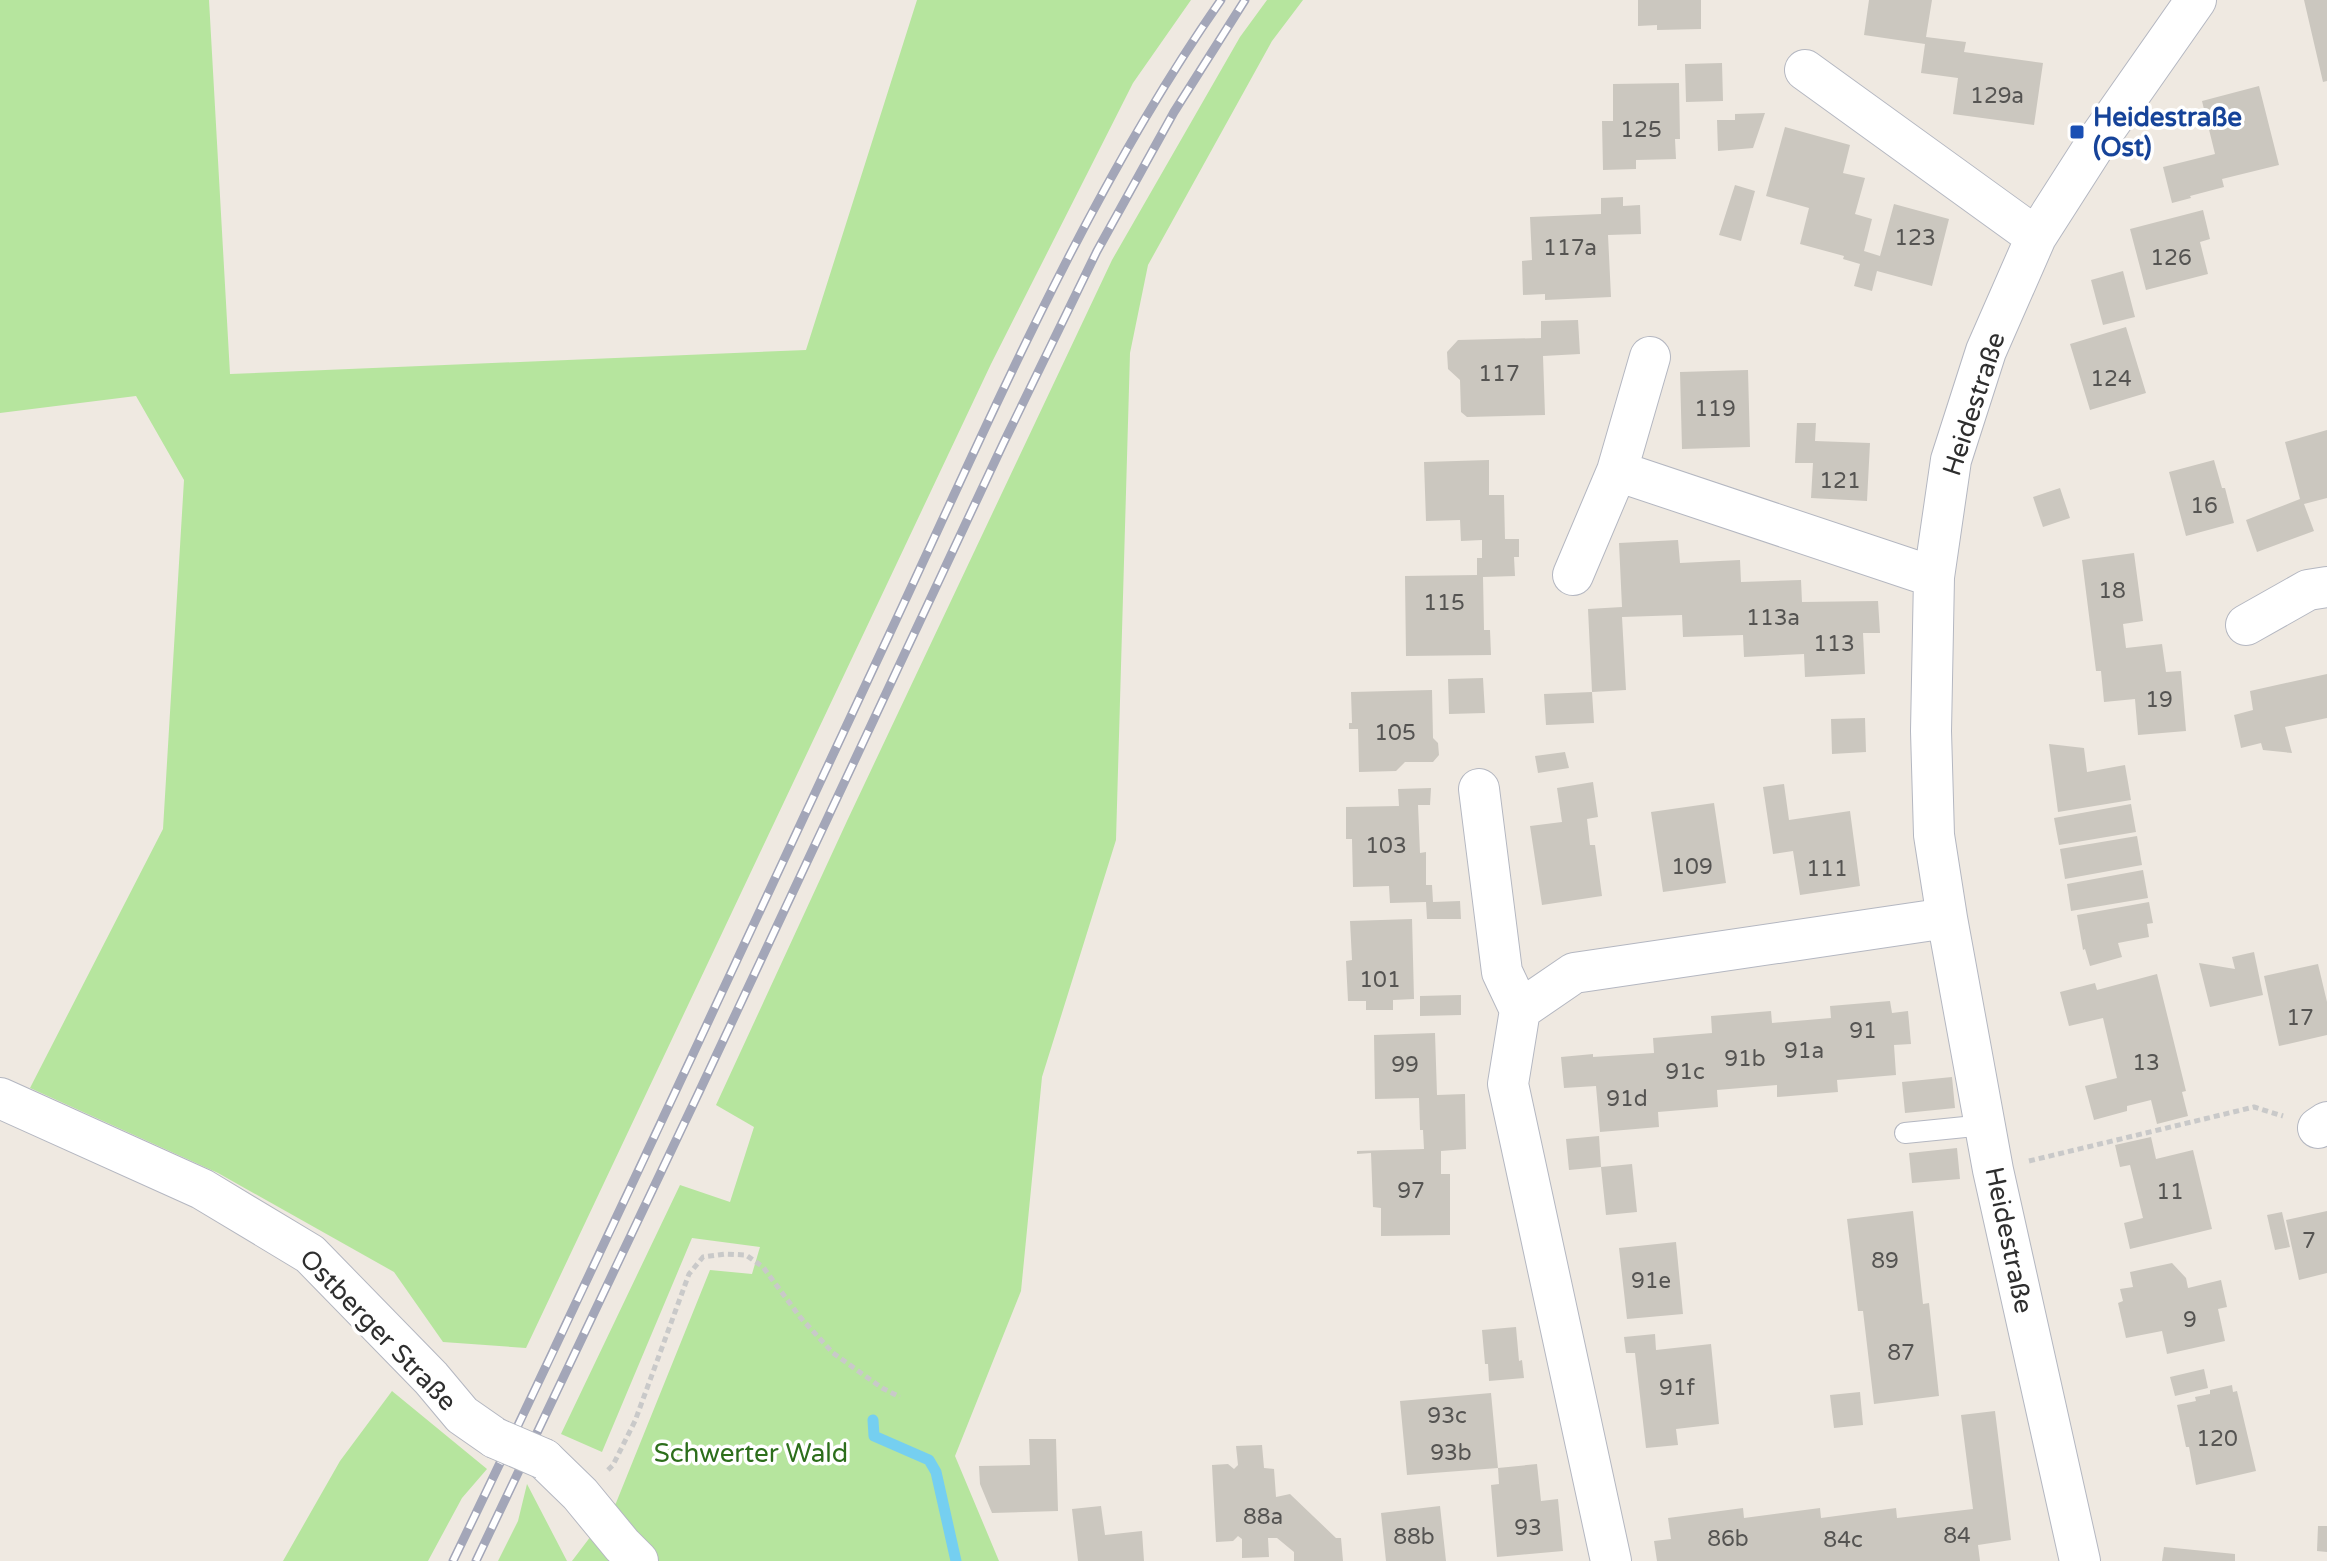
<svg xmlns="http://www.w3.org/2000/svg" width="2327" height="1561" font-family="'Varela Round',sans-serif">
  <rect width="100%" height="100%" fill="#efe9e1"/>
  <path fill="#b6e59e" d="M0,0H209L230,374L806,350L917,0H1191L1133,83L991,364L526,1348L443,1342L394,1272L218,1173L30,1088L163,829L184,480L136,396L0,413Z
    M1267,0H1303L1272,41L1148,265L1130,353L1116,840L1042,1077L1021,1291L955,1456L999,1561H572L616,1503L710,1270L752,1274L760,1247L692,1238L602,1452L561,1434L680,1185L730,1202L754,1127L716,1105L847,821L1112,260L1240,37Z
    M392,1391L487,1469L462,1498L428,1561H283L340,1461Z
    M527,1484L567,1561H498L518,1521Z"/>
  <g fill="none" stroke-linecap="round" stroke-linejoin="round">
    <path stroke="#75cff0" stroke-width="11" d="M873,1420L874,1436L929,1460L936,1472L956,1561"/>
  </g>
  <path fill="#cbc7bf" d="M1638,0H1701V29L1657,30V25L1638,26Z
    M1869,0H1932L1926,37L1966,42L1964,52L2043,63L2034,125L1953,114L1958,78L1921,73L1925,44L1864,35Z
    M2304,0H2327V81L2323,82Z
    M1722,63L1723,101L1686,102L1685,64Z
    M1679,83L1680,139H1675L1676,159L1636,160V169L1603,170L1602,121H1613V84Z
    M2259,86L2279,165L2222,179L2224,187L2190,196L2191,198L2172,203L2163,167L2215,154L2202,101Z
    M1765,113L1753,148L1718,151L1717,120H1735V114Z
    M1785,127L1850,145L1843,173L1865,178L1855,214L1872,219L1864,251L1880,256L1894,204L1949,219L1932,286L1877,271L1872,291L1854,286L1860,264L1843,259L1844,256L1800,244L1809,208L1766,196Z
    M1735,185L1755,191L1741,241L1719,235Z
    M1623,197V206L1640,205L1641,234L1608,235L1611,297L1545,300V294L1523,295L1522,261L1532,260L1530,217L1601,214V198Z
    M2203,210L2210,239L2200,242L2208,274L2146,290L2130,229Z
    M2123,271L2135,317L2103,325L2091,280Z
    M1578,320L1580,354L1543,356L1545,415L1467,417L1461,412L1460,380L1448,369L1447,352L1458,340L1541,338V321Z
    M2126,327L2146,393L2090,410L2070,344Z
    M1748,370L1750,447L1682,449L1680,372Z
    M1797,423H1816L1815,441L1870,443L1867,501L1811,498L1813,463H1795Z
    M2327,430V498L2304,504L2314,531L2257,552L2246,520L2300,499L2285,442Z
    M1489,460V495H1504L1505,539H1519V557H1514L1515,576L1483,577L1484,630H1490L1491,655L1406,656L1405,576L1477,575V558H1482V540L1461,541L1460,520L1426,521L1424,462Z
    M2214,460L2222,488H2225L2234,523L2186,536L2169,472Z
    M2060,488L2070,518L2043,527L2033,497Z
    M1678,540L1680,563L1740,560L1741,582L1801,580L1802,602L1878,601L1880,633H1863L1865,674L1805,677L1804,654L1744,657L1743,635L1683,637L1682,615L1622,617L1626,690L1592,692L1588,609L1622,607L1619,543Z
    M2134,553L2143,621L2123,624L2126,648L2162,644L2166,672L2181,671L2186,731L2138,735L2135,699L2104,702L2101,671H2096L2082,560Z
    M2327,674V718L2285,727L2292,753L2263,750L2261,743L2241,748L2234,715L2253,710L2250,691Z
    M1483,678L1485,713L1449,714L1448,679Z
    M1432,690L1433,738L1438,743L1439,755L1433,762H1405L1396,771L1359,772L1358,729H1349V723H1352L1351,692Z
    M1592,692L1594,723L1546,725L1544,694Z
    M1865,718L1866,752L1832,754L1831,719Z
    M2049,744L2084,748L2087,772L2125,765L2131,800L2058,812Z
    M1565,752L1569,768L1538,773L1535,756Z
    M1593,782L1598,817L1587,819L1590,845H1595L1602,896L1542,905L1530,826L1562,822L1557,788Z
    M1784,784L1789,820L1850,811L1860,886L1800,895L1793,851L1773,854L1763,787Z
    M1431,788L1430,805H1418L1420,853L1426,852V885H1432L1433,902L1460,901L1461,919H1427L1426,902L1390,903L1389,886L1353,887L1352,839H1346V807L1399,806L1398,789Z
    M1714,803L1726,883L1663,892L1651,812Z
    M2131,804L2136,832L2059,845L2054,818Z
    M2137,836L2142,865L2065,879L2060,849Z
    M2143,870L2148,898L2071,911L2067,884Z
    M2149,902L2153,923L2147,924L2149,937L2118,943L2122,957L2090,966L2085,949L2083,950L2077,915Z
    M1412,919L1414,999L1393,1000V1010H1366V1001H1348L1346,961L1352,960L1350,921Z
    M2254,952L2263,995L2210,1007L2199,963L2235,969L2232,957Z
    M2318,964L2327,1002V1035L2279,1046L2264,976Z
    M2157,974L2186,1091L2182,1092L2188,1116L2157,1124L2151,1100L2127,1106V1111L2094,1120L2085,1086L2117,1078L2103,1018L2069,1026L2060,992L2095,983L2097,990Z
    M1461,995V1015L1420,1016V996Z
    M1890,1001L1892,1013L1908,1011L1911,1044L1894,1045L1896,1075L1837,1080L1838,1092L1777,1097V1085L1717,1090L1718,1107L1658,1112L1659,1127L1600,1132L1596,1086L1564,1088L1561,1057L1593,1054V1057L1654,1053L1653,1038L1712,1033L1711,1016L1771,1011L1772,1023L1831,1018L1830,1006Z
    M1435,1033L1437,1095L1465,1094L1466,1149L1441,1151V1174H1450V1235L1381,1236V1208L1373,1207L1371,1153L1357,1154V1151L1424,1149L1423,1130H1420L1419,1098L1375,1099L1374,1035Z
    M1952,1077L1955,1108L1905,1113L1902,1082Z
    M1599,1136L1601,1167L1569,1170L1566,1139Z
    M2151,1137L2156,1159L2193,1150L2212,1229L2130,1249L2124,1223L2143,1218L2130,1165L2120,1167L2115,1145Z
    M1957,1148L1960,1179L1912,1183L1909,1153Z
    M1632,1164L1637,1212L1606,1215L1601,1167Z
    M1913,1211L1923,1304L1929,1303L1939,1396L1874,1404L1863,1311H1858L1847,1219Z
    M2327,1211V1273L2299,1280L2286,1220Z
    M2282,1212L2290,1247L2275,1250L2267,1215Z
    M1676,1242L1683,1314L1627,1319L1619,1248Z
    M2172,1263L2186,1278L2188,1288L2221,1280L2227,1307L2218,1309L2225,1341L2167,1354L2162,1331L2126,1338L2118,1303L2123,1301L2120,1289L2133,1287L2130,1272Z
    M1516,1327L1519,1361L1522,1360L1524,1378L1489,1381L1488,1364H1485L1482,1330Z
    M1655,1334L1656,1350L1711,1344L1719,1424L1676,1429L1678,1445L1646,1448L1635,1353H1626L1624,1337Z
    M2204,1369L2208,1388L2175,1396L2170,1377Z
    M2232,1385L2233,1392L2237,1391L2256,1471L2196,1485L2189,1447H2186L2177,1405L2196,1401L2195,1397L2210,1394V1390Z
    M1860,1392L1863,1425L1834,1428L1830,1395Z
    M1491,1393L1498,1468L1407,1475L1400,1401Z
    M1995,1411L2011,1540L1978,1545L1980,1561H1657L1654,1541L1671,1539L1668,1518L1743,1508L1744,1518L1820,1508L1821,1518L1896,1508L1897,1518L1973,1509L1961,1415Z
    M1029,1439H1056L1058,1511L992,1513L980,1484L979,1466L1030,1465Z
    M1262,1445L1264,1468L1274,1469L1276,1497L1290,1494L1336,1538H1341L1343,1561H1294V1552L1277,1538H1268L1269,1557L1242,1558V1539L1238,1536L1233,1541L1216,1542L1212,1465L1228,1464L1234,1469L1238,1465L1236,1446Z
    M1537,1464L1541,1501L1558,1499L1563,1551L1497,1557L1491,1485L1499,1484L1498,1468Z
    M1101,1506L1105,1535L1142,1531L1144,1561H1078L1072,1509Z
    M1440,1506L1446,1561H1386L1381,1513Z
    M2318,1526H2327V1552L2317,1551Z
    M2164,1547L2235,1554V1561H2162Z"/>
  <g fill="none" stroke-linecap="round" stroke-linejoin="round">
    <defs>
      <path id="lane" d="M1905,1133L1985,1125"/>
      <path id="street" d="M1805,70L2036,237
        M1617,471L1650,357
        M1573,575L1617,471L1934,577
        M2246,625L2308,590L2327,587
        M1479,789L1502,972L1520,1010
        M0,1098L202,1189L310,1254L431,1378L462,1415L495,1438
        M2318,1128L2327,1122
        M544,1459L580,1494L622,1545L638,1561
        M1611,1561L1508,1084L1520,1010L1574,973L1947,918
        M2080,1561L1993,1170L1947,918L1934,835L1931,731L1934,577L1951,460L1986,351L2036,237L2098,140L2196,0"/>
    </defs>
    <use href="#lane" stroke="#b4b7c1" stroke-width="22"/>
    <use href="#street" stroke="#b4b7c1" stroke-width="42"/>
    <path stroke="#c9c9c9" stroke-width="5" stroke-dasharray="6 4" stroke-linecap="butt" d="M2029,1161L2254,1107L2283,1116
      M608,1470L613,1465L635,1421L689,1274L703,1257L725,1254L746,1255L763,1267L800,1317L833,1353L882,1388L900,1397"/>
    <use href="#lane" stroke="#fff" stroke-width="20"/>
    <use href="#street" stroke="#fff" stroke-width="40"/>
    <defs>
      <path id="rail" d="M453,1561C601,1254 744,944 889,635C989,422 1086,193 1221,0
        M476,1561L700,1090L1003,444L1097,251L1174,112L1245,0"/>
    </defs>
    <use href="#rail" stroke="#a3a6b8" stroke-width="9"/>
    <use href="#rail" stroke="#fff" stroke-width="6" stroke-dasharray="18" stroke-linecap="butt"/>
    <defs>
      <path id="street-bridge" d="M495,1438L544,1459"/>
    </defs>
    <use href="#street-bridge" stroke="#b4b7c1" stroke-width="42" stroke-linecap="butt"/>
    <use href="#street-bridge" stroke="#fff" stroke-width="40"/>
  </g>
  <rect fill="#1a4fb4" stroke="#fff" stroke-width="3" x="2069" y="124" width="16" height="16" rx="4"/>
  <g text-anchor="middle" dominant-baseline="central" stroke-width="7" stroke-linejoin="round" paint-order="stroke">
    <g font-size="22" fill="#555452">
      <text x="1997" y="96">129a</text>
      <text x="1641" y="130">125</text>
      <text x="1915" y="238">123</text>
      <text x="1570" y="248">117a</text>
      <text x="2171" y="258">126</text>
      <text x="1499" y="374">117</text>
      <text x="2111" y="379">124</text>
      <text x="1715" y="409">119</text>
      <text x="1840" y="481">121</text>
      <text x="2204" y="506">16</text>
      <text x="2112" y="591">18</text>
      <text x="1444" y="603">115</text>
      <text x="1773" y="618">113a</text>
      <text x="1834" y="644">113</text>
      <text x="2159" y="700">19</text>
      <text x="1395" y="733">105</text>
      <text x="1386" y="846">103</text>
      <text x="1692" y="867">109</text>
      <text x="1827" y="869">111</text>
      <text x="1380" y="980">101</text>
      <text x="2300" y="1018">17</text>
      <text x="1863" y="1031">91</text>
      <text x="1804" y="1051">91a</text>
      <text x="1745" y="1059">91b</text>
      <text x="2146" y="1063">13</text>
      <text x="1405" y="1065">99</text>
      <text x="1685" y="1072">91c</text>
      <text x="1627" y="1099">91d</text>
      <text x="1411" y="1191">97</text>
      <text x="2170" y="1192">11</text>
      <text x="2309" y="1241">7</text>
      <text x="1885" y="1261">89</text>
      <text x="1651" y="1281">91e</text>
      <text x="2190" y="1320">9</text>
      <text x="1901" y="1353">87</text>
      <text x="1677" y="1388">91f</text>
      <text x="1447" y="1416">93c</text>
      <text x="2217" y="1439">120</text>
      <text x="1451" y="1453">93b</text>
      <text x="1263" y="1517">88a</text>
      <text x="1528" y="1528">93</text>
      <text x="1957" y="1536">84</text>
      <text x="1414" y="1537">88b</text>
      <text x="1728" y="1539">86b</text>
      <text x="1843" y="1540">84c</text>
    </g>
    <g font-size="26" font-weight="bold" fill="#164399" stroke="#fff" text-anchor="start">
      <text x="2093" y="117">Heidestraße<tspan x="2093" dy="30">(Ost)</tspan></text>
    </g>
    <g font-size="26" fill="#2e2e2e" stroke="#fff">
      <text transform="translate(1974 404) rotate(-72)">Heidestraße</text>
      <text transform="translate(2009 1240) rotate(78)">Heidestraße</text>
      <text transform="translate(378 1330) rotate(46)">Ostberger Straße</text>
    </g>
    <g font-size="26" fill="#2c6e1b" stroke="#fff">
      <text x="751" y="1453">Schwerter Wald</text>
    </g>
  </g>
</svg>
